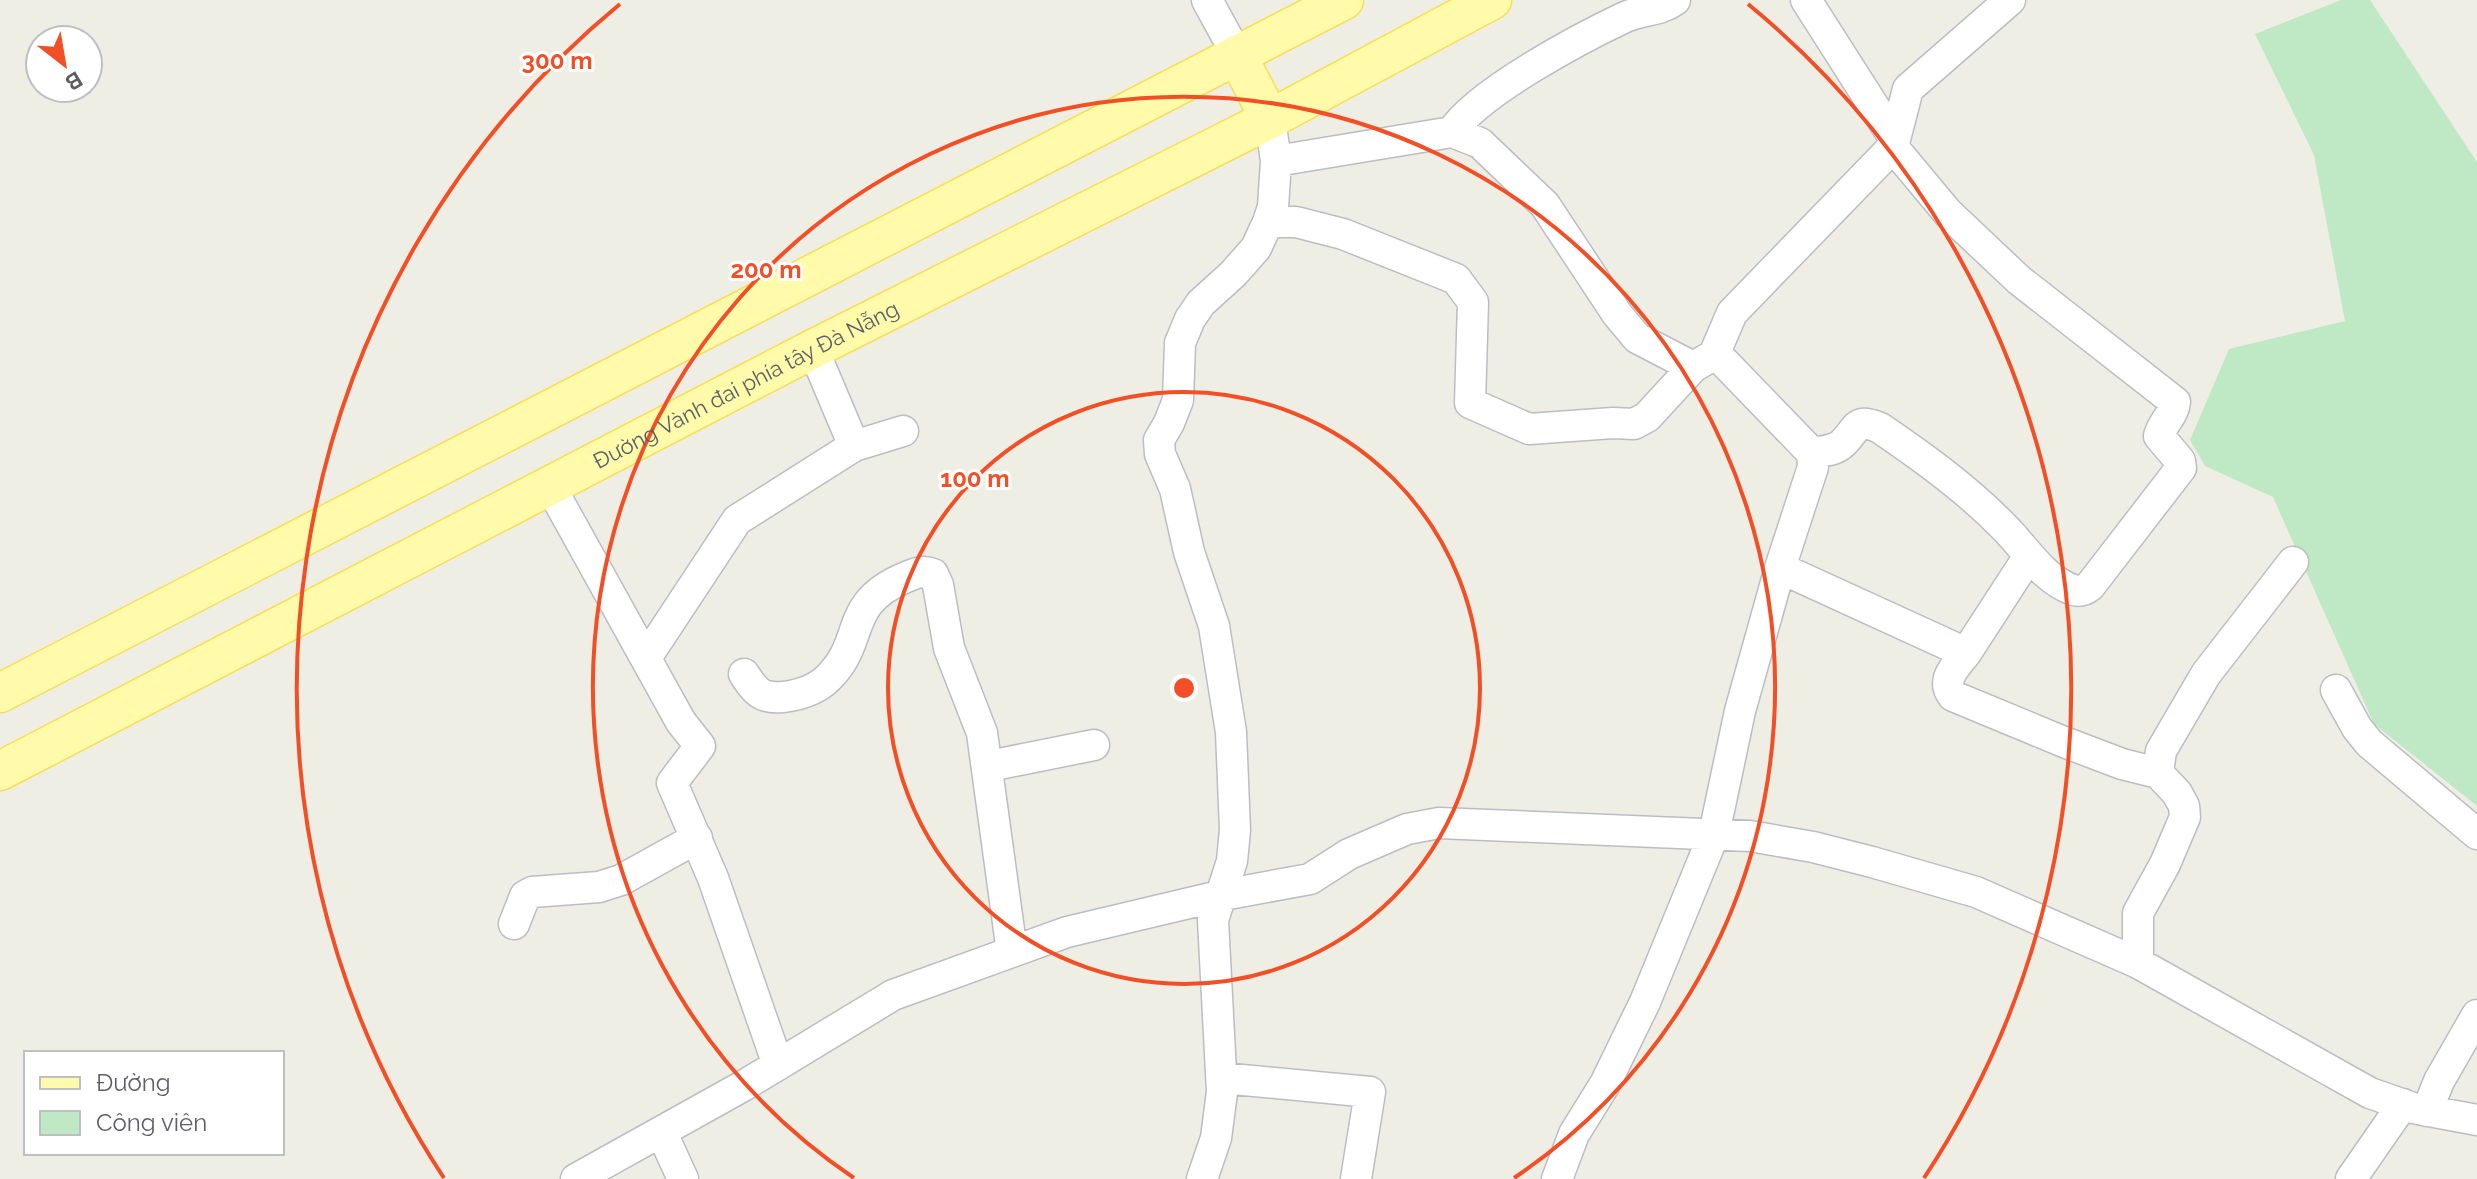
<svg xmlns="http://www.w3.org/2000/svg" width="2477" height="1179" font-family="Raleway,sans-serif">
  <rect width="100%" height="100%" fill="#efeee4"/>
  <path fill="#bfe8c4" d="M2341,0H2370L2477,162V806L2374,724L2273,497L2205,466L2190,440L2229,349L2345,321L2314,155L2255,34Z"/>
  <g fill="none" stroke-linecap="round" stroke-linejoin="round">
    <defs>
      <path id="minor" d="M1207,0L1237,55
        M1806,0L1894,138
        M1452,132L1480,143L1545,205L1617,314L1637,338L1693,367
        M1276,161L1452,132C1477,93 1579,39 1623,18C1641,9 1659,12 1675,0
        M1268,222H1296L1343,234L1456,279L1473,302L1470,403L1529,429L1613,423L1634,424L1647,417L1693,367L1714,355
        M854,446L903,431
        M1812,453C1823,451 1835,451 1843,443C1858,429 1854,417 1880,428C1924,458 1967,489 2005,528C2026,549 2043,579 2073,590C2080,592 2085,590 2090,586L2181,468L2180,461L2159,436C2162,423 2174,415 2175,402L2019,280L1948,213L1893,147
        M550,486L681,722L700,746L672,783L713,878L778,1065
        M1780,568L1966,653L2029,556
        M1966,653C1956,666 1940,680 1953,696L2064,742L2122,764L2158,773L2177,793L2184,806L2185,817L2165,864L2138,913V963
        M646,658L737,520L854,446L813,349
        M744,674C756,692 761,699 783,697C801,695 820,688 832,674C865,638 844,604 904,578C914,574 922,569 933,574L938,585L949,648L982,733L1012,952
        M2336,690L2357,728L2369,743L2477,834
        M989,766L1094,745
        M2158,773L2161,751L2206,674L2293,562
        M514,924L525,896L532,892L599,887L621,880L697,838
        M1222,1078L1370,1092L1356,1179
        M2427,1111L2439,1081L2477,1015
        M662,1133L683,1179
        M576,1179L743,1086L893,995L1067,932L1223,895L1310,879L1349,854L1407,829L1439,823L1750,836L1813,847L1872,862L1976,892L2138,963L2370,1093L2413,1108L2477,1120
        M1202,1179L1216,1138L1222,1092L1213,920L1232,861L1235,830L1231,732L1214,626L1189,552L1175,489L1160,454L1159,440L1169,423L1178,400L1180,343L1190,319L1201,303L1233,274L1256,248L1268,222L1273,207L1276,161L1270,119
        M1557,1179L1574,1134L1605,1084L1645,1002L1714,834L1740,711L1780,568L1813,467L1812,453L1724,362L1714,355L1732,313L1893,147L1908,89L2010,0
        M2351,1179L2403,1104"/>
      <g id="major">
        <path d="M1237,55L1270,119"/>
        <path d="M0,693L1344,0"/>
        <path id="s1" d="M0,771L813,349L1270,119L1492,0"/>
      </g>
    </defs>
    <use href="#minor" stroke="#bcbdc4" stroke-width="33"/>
    <use href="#major" stroke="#f9de53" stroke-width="41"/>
    <use href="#minor" stroke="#fff" stroke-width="30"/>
    <use href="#major" stroke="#fffbaa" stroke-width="38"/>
  </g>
  <g fill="none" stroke="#f34f27" stroke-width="4">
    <circle cx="1184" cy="688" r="296"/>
    <path d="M854 1178A591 591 0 1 1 1514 1178"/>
    <path d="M444 1178A887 887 0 0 1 620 4M1748 4A887 887 0 0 1 1924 1178"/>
  </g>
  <g text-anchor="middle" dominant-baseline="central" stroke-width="6" stroke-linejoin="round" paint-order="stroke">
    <g font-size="22" fill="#5c5f66" stroke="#fff">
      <text stroke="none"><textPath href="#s1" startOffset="840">Đường Vành đai phía tây Đà Nẵng</textPath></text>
    </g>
  </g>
  <circle cx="1184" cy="688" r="12" fill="#f34f27" stroke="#fff" stroke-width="4"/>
  <g font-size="24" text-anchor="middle" font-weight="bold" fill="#f34f27" stroke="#fff" stroke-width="6" stroke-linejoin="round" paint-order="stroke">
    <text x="557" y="69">300 m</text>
    <text x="766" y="278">200 m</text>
    <text x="975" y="487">100 m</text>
  </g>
  <rect x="24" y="1051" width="260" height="104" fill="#ffffff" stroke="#bebfc2" stroke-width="2"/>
  <rect x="40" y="1077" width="40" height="12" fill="#fffbaa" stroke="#bebfc2" stroke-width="2"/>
  <text x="96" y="1091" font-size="24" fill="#5c5f66">Đường</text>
  <rect x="40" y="1111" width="40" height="24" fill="#bfe8c4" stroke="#bebfc2" stroke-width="2"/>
  <text x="96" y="1131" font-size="24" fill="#5c5f66">Công viên</text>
  <g transform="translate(64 64) rotate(149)"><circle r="38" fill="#ffffff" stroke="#bebfc2" stroke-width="2"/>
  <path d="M0-6L14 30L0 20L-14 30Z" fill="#f34f27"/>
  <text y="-12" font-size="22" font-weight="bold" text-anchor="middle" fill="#5c5f66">B</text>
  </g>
</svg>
